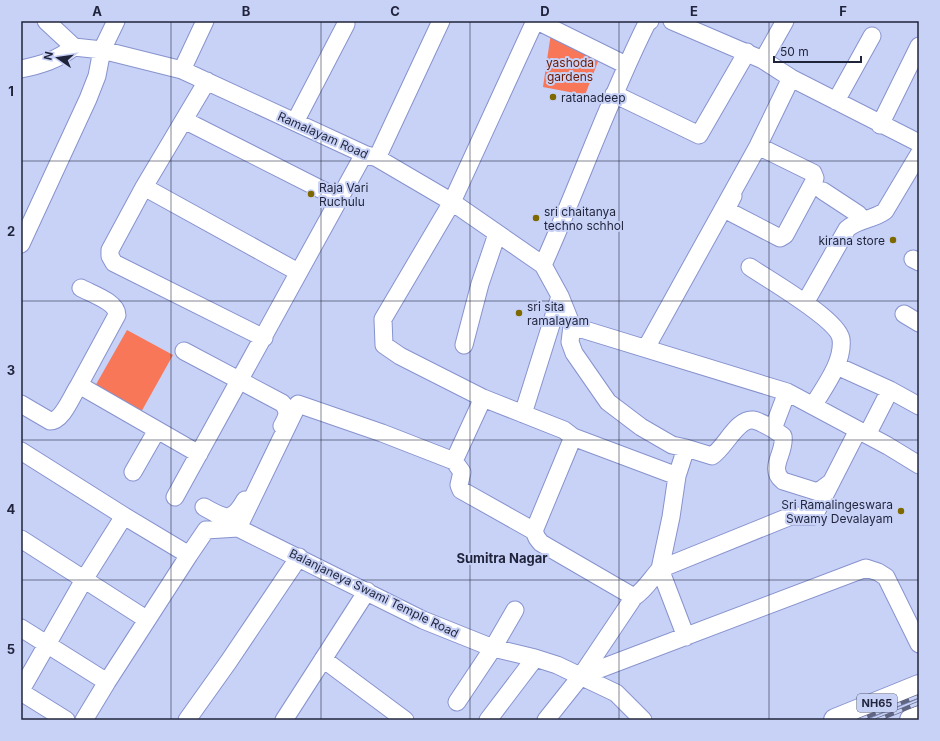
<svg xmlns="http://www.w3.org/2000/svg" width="940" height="741" font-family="Inter,sans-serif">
  <rect width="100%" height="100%" fill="#c8d1f6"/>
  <path fill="#f77758" d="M551,33L599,59L585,95L543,87Z
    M127,330L173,355L140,414L94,388Z"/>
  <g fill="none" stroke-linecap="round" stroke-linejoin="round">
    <defs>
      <path id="minor" d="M46,21L74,47
        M537,21L626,65
        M672,21L763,60L791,78L919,143
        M763,60L785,21
        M21,69C41,65 57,60 74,47L102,50L182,70L364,154L377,158L452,202L543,265L560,296L572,326L570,342L574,353L608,402L641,427L672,445L686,448
        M182,70L205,21
        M207,81L144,187L110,250V256L114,263L264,338
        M614,94L699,135L747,52
        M836,101L872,36
        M184,120L340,199
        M295,122L346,24
        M880,125L919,46
        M377,158L441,21
        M144,187L298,272
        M823,191L858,214L862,220
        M733,196L727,208L728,211L780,238L785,235L813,183L815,178L813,173L758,146
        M21,244L88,99L97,76L102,50L116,21
        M913,259L919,262
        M543,265C579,185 608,101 647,23L650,21
        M750,267C767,279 838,319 841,339C844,362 824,387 813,406
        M81,288C92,294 117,302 117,315L79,385L199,454
        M805,303L847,229C858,219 873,220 885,211L919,154
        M904,314L919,323
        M572,326L787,392L888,446L919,465
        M464,345L480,284L497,234
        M646,348L758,146L791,78
        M184,351L282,403C290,411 287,417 282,426
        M837,366L890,390L919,406
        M483,398L564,430L573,437L677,476
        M21,404L50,421C63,421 72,395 79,385
        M523,414L560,296
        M773,429L783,436C786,453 767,468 783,481L818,492L830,483
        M867,435L890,390
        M573,437L534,531L537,538L541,543L634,597
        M21,451L124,516L85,578L21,690
        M454,461L462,472L459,485L461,490L534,531
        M133,472L157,430
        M175,497L364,154
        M204,507C225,519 232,523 245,500
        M238,528L423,620L493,648L535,658L557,665L616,693L643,720
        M21,539L146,619
        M189,555L206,530L238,528L298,404L382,433L454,461L483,398L400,356L384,345L383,319L452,202L535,21
        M21,628L107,682
        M686,637L660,569L671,517L677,476L686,448L712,456C725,448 737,418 753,420C760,421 767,426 773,429L787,392
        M323,659L405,720
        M581,676L866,568L878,572L886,577L919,644
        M21,692L66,720
        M457,702L493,648L515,610
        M84,720L107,682L189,555L124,516
        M187,720L229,661L299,557
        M284,720L367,591
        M488,720L535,658
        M546,720L581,676L634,597C645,590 651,579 660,569L791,516H814L858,430"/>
      <path id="highway" d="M835,720L919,686
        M911,720L919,717"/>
    </defs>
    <use href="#minor" stroke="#8793ce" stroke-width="19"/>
    <use href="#highway" stroke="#8793ce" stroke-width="24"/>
    <use href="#minor" stroke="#fff" stroke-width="17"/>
    <use href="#highway" stroke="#fff" stroke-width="22"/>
    <defs>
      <path id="rail" d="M859,720L919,696
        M877,720L919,703"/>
    </defs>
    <use href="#rail" stroke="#5f6582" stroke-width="4.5"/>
    <use href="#rail" stroke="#c8d1f6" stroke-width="3" stroke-dasharray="9" stroke-linecap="butt"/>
  </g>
  <path fill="none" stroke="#1f243b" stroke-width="1" stroke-opacity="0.55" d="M171,21V720M321,21V720M470,21V720M619,21V720M769,21V720M21,161H919M21,301H919M21,440H919M21,580H919"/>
  <g fill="#7e6900" stroke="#c8d1f6" stroke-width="1.5">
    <circle cx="553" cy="97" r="4"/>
    <circle cx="311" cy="194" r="4"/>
    <circle cx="536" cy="218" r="4"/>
    <circle cx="893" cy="240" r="4"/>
    <circle cx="519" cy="313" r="4"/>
    <circle cx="901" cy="511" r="4"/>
  </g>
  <g text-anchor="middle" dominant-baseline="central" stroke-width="4" stroke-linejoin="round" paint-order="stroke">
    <rect fill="#c8d1f6" stroke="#525873" stroke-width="1" x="857" y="694" width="40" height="18" rx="3"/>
    <g font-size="11" font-weight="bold" fill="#1f243b">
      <text x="877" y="703">NH65</text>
    </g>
    <g font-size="12" fill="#6b1a04" stroke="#c8d1f6">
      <text x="570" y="62">yashoda<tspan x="570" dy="14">gardens</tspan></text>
    </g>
    <g font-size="12" fill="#1f243b" stroke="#c8d1f6" text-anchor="start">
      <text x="561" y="97">ratanadeep</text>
      <text x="319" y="187">Raja Vari<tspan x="319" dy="14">Ruchulu</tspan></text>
      <text x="544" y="211">sri chaitanya<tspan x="544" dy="14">techno schhol</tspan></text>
      <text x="885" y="240" text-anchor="end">kirana store</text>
      <text x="527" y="306">sri sita<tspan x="527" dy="14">ramalayam</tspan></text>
      <text x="893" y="504" text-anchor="end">Sri Ramalingeswara<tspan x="893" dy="14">Swamy Devalayam</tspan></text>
    </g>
    <g font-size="12" fill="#1f243b" stroke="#c8d1f6">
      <text transform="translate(323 135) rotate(24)">Ramalayam Road</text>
      <text transform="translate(374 593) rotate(26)">Balanjaneya Swami Temple Road</text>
    </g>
    <g font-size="13" font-weight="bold" fill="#1f243b" stroke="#c8d1f6">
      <text x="502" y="558">Sumitra Nagar</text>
    </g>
  </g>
  <rect width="940" height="741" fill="none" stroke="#c8d1f6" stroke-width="44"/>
  <g transform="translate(58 58) rotate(283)" stroke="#c8d1f6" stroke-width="3" paint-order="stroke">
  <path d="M0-3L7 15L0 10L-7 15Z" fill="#1f243b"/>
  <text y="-6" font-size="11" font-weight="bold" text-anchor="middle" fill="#1f243b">N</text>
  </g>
  <path d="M774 56v6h87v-6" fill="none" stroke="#1f243b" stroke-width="2"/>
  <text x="780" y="56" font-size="12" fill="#1f243b" stroke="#c8d1f6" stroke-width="3" paint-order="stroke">50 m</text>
  <rect x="22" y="22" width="896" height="697" fill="none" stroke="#1f243b" stroke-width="1.5"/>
  <g font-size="13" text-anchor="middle" font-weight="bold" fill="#1f243b">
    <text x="97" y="16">A</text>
    <text x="246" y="16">B</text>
    <text x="395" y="16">C</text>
    <text x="545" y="16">D</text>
    <text x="694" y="16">E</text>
    <text x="843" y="16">F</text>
    <text x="11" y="96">1</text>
    <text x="11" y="236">2</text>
    <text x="11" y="375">3</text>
    <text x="11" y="514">4</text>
    <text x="11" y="654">5</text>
  </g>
</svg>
